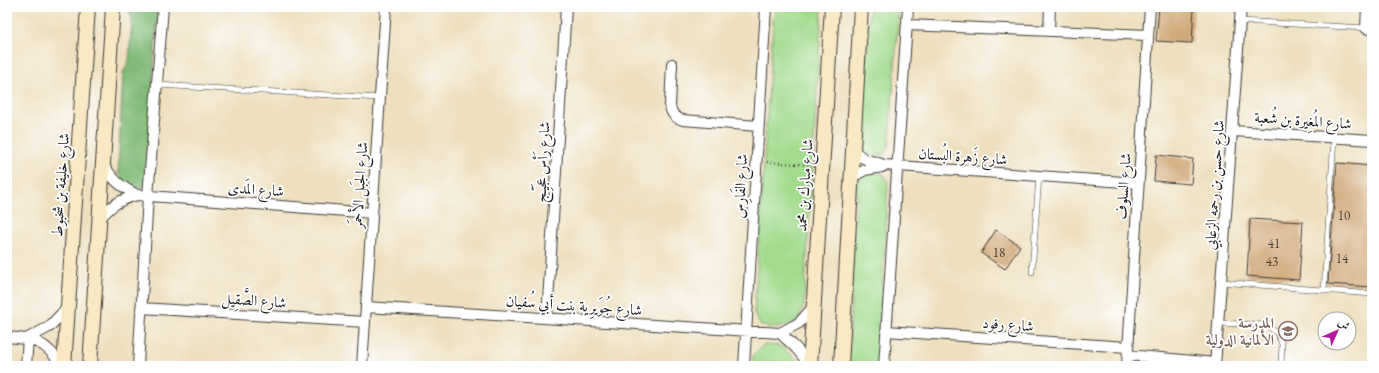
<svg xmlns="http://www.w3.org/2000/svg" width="1379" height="373" font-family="'EB Garamond',Amiri,serif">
  <rect width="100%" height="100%" fill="#fff"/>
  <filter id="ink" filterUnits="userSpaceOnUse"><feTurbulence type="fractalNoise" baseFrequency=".025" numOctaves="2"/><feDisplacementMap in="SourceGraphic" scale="8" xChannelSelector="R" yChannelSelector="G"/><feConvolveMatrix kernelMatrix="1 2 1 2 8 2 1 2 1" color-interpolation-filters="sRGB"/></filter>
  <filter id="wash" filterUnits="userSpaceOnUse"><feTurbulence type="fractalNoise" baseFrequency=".012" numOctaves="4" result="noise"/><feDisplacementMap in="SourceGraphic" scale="16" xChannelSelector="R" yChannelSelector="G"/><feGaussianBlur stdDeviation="0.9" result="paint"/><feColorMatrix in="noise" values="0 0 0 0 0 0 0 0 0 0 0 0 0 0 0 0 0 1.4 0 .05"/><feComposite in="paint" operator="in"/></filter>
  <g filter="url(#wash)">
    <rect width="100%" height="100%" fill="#eedfbe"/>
    <path fill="#a3db8d" stroke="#607c54" d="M774,7H822L804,305L797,322L777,328L761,326L754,314Z
      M870,7H899L889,146L884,154C873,157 866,156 859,147Z
      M872,171L882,173L888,182L878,366H848L857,179Z
      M764,345L780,346L796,359L798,366H752L753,355Z"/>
    <path fill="#82bb78" stroke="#4f6c4a" d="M127,7H158L146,185L134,190L125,183L118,172L123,73L129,60L132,19Z"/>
    <g id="blocks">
      <path fill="#d2aa7a" d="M1159,7H1194L1192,43L1156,41Z
        M1156,155L1193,159L1191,184L1154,181Z
        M1337,163L1372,166V287L1328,284Z
        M1250,219L1303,222L1299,280L1247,276Z
        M996,230L1020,246L1005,269L981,253Z"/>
    </g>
  </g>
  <g filter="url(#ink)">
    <use href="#blocks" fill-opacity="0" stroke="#3c3934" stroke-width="1"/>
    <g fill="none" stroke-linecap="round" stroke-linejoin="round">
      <defs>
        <path id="service" d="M1240,21L1366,28
          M157,85L380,98
          M1032,272L1039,176
          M1221,282L1372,294
          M1324,290L1334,138
          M1218,323L1267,325L1277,333L1282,344L1281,366"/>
        <path id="minor" d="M1367,7L1366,28L1372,30
          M907,25L1148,35
          M1049,30L1050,7
          M672,64L670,106C671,113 675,118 683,120L758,126
          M1233,131L1372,140
          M853,148C863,163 871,159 884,165L1138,183
          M103,164C113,180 120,186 137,195
          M852,177L865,170L882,167
          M100,218C112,205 119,200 137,195L372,213
          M366,307L780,333L799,323L813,307
          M141,308L365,322
          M547,318L566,7
          M886,331L1128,347
          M780,333L796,348L810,365
          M7,337C37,339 45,342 63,366
          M28,338L49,327L68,307
          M1128,355L1215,363
          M26,366L28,338
          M138,366L148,196L163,7
          M362,366L386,7
          M744,366L766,7
          M884,366L908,7
          M1127,366L1150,7
          M1215,366L1241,7"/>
        <path id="secondary" d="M64,366L88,7
          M90,366L113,7
          M810,366L832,7
          M841,366L861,7"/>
      </defs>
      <use href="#service" stroke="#3c3934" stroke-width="6"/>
      <use href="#minor" stroke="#3c3934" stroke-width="12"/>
      <use href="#secondary" stroke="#3c3934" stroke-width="16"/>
      <path stroke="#3c3934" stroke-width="2" stroke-dasharray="1 3" stroke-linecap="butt" d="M767,162L811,165"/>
      <use href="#service" stroke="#fff" stroke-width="5"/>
      <use href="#minor" stroke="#fff" stroke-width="10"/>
      <use href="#secondary" stroke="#f8e8c3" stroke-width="14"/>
    </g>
  </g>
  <defs>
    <symbol id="school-ring" viewBox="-11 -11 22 22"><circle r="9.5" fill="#fff" stroke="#8d6e63" stroke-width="1.5"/><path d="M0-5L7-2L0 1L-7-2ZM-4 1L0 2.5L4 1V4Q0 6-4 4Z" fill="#8d6e63"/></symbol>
  </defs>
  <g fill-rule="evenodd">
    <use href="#school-ring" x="1277" y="320" width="22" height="22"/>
  </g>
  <g text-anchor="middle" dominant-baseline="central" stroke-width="3.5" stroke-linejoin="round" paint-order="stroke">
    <g font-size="13" fill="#4a4034">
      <text x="1344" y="215">10</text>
      <text x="1274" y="243">41</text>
      <text x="999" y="252">18</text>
      <text x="1342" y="258">14</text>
      <text x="1272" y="261">43</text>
    </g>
    <g font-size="15" fill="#1c1c1c" stroke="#fff">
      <text transform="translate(1303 120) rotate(4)">شارع المُغِيرة بن شُعبة</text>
      <text transform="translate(963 156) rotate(4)">شارع زَهرة البُستان</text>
      <text transform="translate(542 162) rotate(-87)">شارع رَأس عجَيِّج</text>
      <text transform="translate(60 185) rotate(-86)">شارع خليفة بن شخبوط</text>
      <text transform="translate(359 185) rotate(-86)">شارع الجَبل الأحمَر</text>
      <text transform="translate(804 185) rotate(-86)">شارع مبارك بن محمد</text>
      <text transform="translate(1214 185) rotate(-86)">شارع حسن بن رحمه الزعابي</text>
      <text transform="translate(740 186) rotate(-87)">شارع الفَارِس</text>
      <text transform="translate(1123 186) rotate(-86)">شارع السلوف</text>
      <text transform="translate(256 189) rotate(4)">شارع المَدى</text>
      <text transform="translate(254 300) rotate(4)">شارع الصَّقِيل</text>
      <text transform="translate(574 305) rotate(4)">شارع جُوَيرِية بنت أبي سُفيان</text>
      <text transform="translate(1008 324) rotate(4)">شارع رفود</text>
    </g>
    <g font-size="15" font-weight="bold" fill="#785e54" stroke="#fff" text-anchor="end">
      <text x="1274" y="322">المدرسة<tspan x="1274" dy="17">الألمانية الدولية</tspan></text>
    </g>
  </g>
  <rect width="1379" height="373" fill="none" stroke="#fff" stroke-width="24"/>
  <g transform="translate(1337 331) rotate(45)"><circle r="19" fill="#ffffff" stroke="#a4a4a4"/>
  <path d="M0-3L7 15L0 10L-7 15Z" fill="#b5179e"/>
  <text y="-6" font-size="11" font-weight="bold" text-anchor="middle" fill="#1c1c1c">ش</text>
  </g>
</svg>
